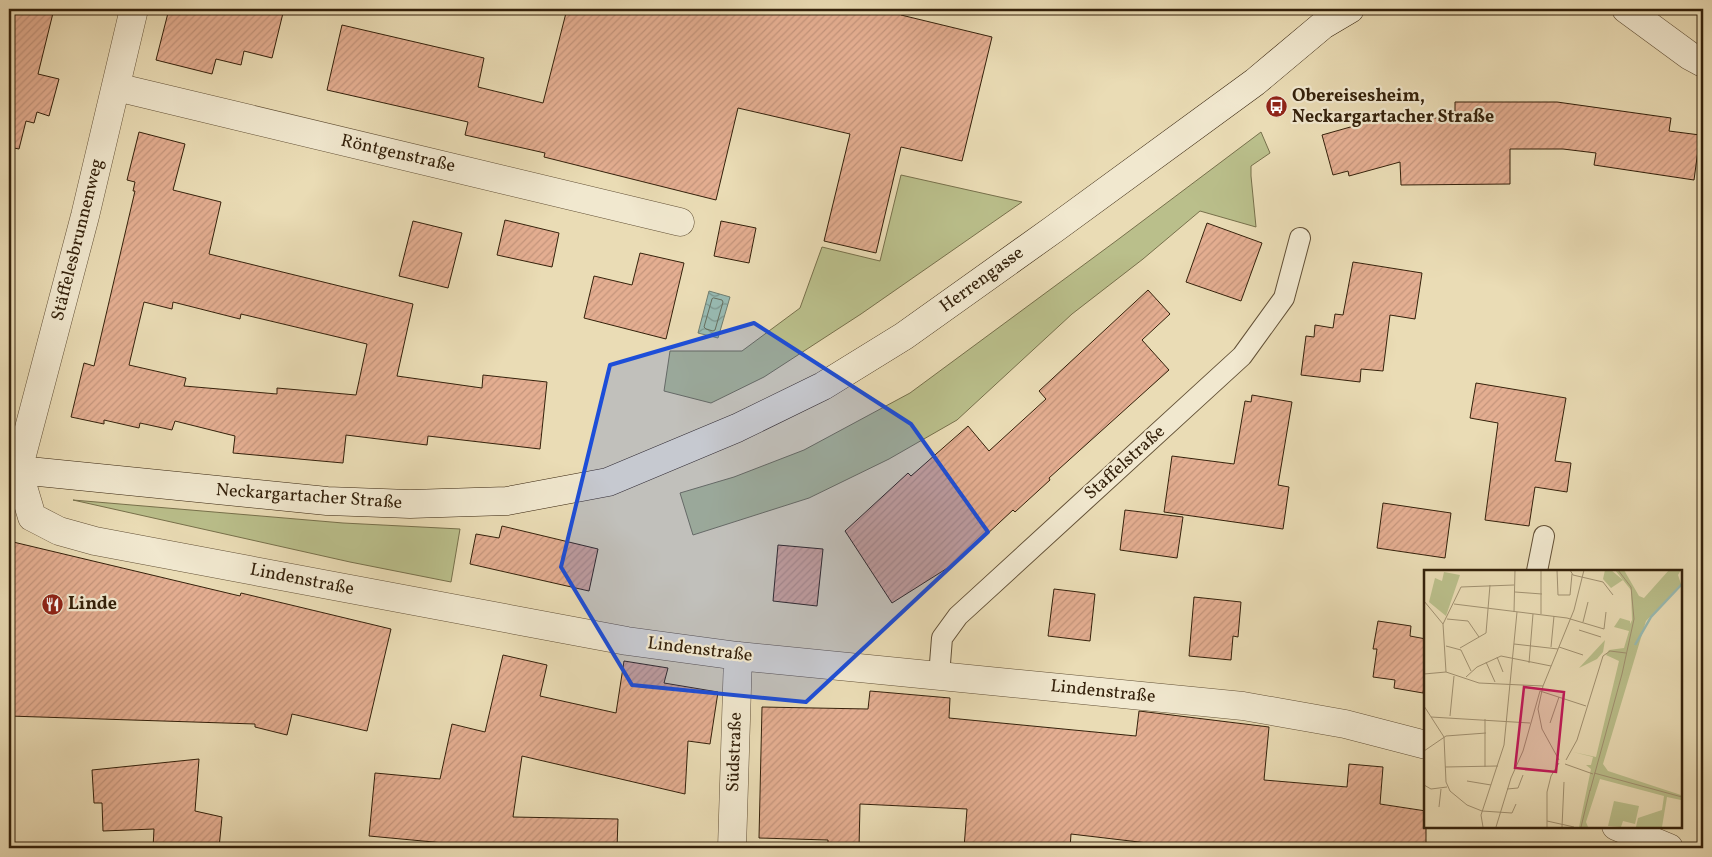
<svg xmlns="http://www.w3.org/2000/svg" width="1712" height="857" font-family="Vollkorn,serif">
  <defs>
    <pattern id="water-waves" width="16" height="10" patternUnits="userSpaceOnUse" patternTransform="scale(1.25)"><rect width="16" height="10" fill="#98bab2"/><path d="M0 5q4-4 8 0t8 0" fill="none" stroke="#7d978f"/></pattern>
    <pattern id="building-hatch" width="6" height="6" patternUnits="userSpaceOnUse" patternTransform="scale(1.25)"><rect width="6" height="6" fill="#e4ae91"/><path d="M-1 1l2-2M0 6l6-6M5 7l2-2" fill="none" stroke="#c4957c"/></pattern>
  </defs>
  <rect width="100%" height="100%" fill="#eadcb5"/>
  <filter id="stains"><feTurbulence type="fractalNoise" baseFrequency=".004" numOctaves="4"/><feColorMatrix values="0 0 0 0 .2 0 0 0 0 .09 0 0 0 0 .02 0 0 0 .5 -.17"/></filter>
  <radialGradient id="worn" r=".72"><stop offset=".6" stop-color="#630" stop-opacity="0"/><stop offset="1" stop-color="#630" stop-opacity=".3"/></radialGradient>
  <path fill="#babf8b" stroke="#77704b" d="M1261,132L1270,153L1251,166V176L1256,227L1200,211L1143,259L1072,314L957,420L889,459L809,498L693,535L680,493L734,477L804,450L910,393L1116,241Z
    M901,175L1022,202L861,314L764,377L711,403L664,391L670,351H742L800,308L822,247L880,261Z
    M73,500L343,523L460,529L451,582L350,562Z"/>
  <path fill="url(#water-waves)" stroke="#707d6f" d="M709,291L730,297L718,338L698,333Z"/>
  <g fill="none" stroke-linecap="round" stroke-linejoin="round">
    <path stroke="#666e5e" stroke-width="1" d="M714,298L722,300L723,302L715,330L713,331L706,329L704,327L712,299Z"/>
  </g>
  <path fill="url(#building-hatch)" stroke="#34210b" fill-rule="evenodd" d="M9,9H54L38,74L59,79L49,116L37,112L34,123L26,121L19,149L9,147Z
    M169,9H284L272,58L244,51L241,65L216,59L212,74L156,60Z
    M567,9H903L901,15L992,37L962,161L901,147L876,253L824,241L850,134L738,108L716,200L544,157L545,153L465,135L468,122L327,90L342,25L484,58L478,87L543,103Z
    M1455,102H1557L1671,118L1669,131L1700,135L1694,180L1594,165L1596,153L1563,149H1510V184L1401,185L1400,162L1349,176L1348,171L1333,175L1322,135L1393,115L1394,118H1455Z
    M139,132L185,144L173,190L221,202L209,254L413,304L397,376L482,388L483,375L547,382L540,449L428,436L427,445L346,435L343,463L233,453L235,436L175,421L172,430L140,423L139,428L104,420V424L71,417L84,363L94,366L135,191H133L135,182L127,180ZM144,302L172,309L173,302L240,319L241,314L367,344L356,395L277,388V394L184,386L186,378L129,365Z
    M505,220L559,233L552,267L497,255Z
    M413,221L462,233L448,288L399,276Z
    M721,221L756,228L749,263L714,256Z
    M1207,223L1262,243L1241,301L1186,282Z
    M640,253L684,263L666,339L584,318L594,276L632,285Z
    M1353,262L1422,273L1415,319L1390,315L1383,371L1361,369L1360,382L1301,375L1306,336L1314,337L1315,325L1333,328L1335,314L1343,315Z
    M1148,290L1170,314L1142,340L1169,370L1049,478L1050,480L1015,512L1013,510L957,562L892,603L845,531L908,473L911,476L968,426L989,451L1046,399L1039,391Z
    M1476,383L1566,398L1555,461L1571,463L1567,492L1535,487L1529,526L1485,520L1498,423L1470,418Z
    M1252,395L1292,402L1278,485L1289,487L1283,529L1164,512L1172,456L1234,464L1245,401L1251,402Z
    M1383,503L1451,513L1445,558L1377,548Z
    M1125,510L1183,517L1177,558L1120,550Z
    M502,526L598,549L589,591L470,564L476,534L499,538Z
    M9,541L240,596L241,593L391,629L367,731L292,714L287,735L255,727V724L9,716Z
    M778,545L823,549L817,606L773,601Z
    M1054,589L1095,594L1090,641L1048,636Z
    M1194,597L1241,602L1238,637L1233,636L1231,660L1189,656Z
    M1378,621L1411,626L1410,636L1426,639V672L1423,693L1394,688L1395,680L1373,677L1377,649H1373Z
    M503,655L547,665L540,696L616,713L624,661L668,668L664,683L718,692L710,744L688,741L685,794L522,756L513,817L618,819L617,848H498L369,836L375,773L440,779L452,724L485,732Z
    M870,691L950,698L949,718L1136,736L1139,711L1269,727L1264,780L1347,787L1349,764L1383,767L1380,804L1426,811V848H1190L1071,834L1070,848H964L967,809L860,804L859,848H828V840L759,838L762,707L868,709Z
    M199,759L195,811L222,817L219,848H153L154,829L103,831L102,803H94L92,770Z"/>
  <g fill="none" stroke-linecap="round" stroke-linejoin="round">
    <defs>
      <path id="lane" d="M1537,571L1544,536
        M939,676L942,638L958,616L1242,356L1284,298L1300,238"/>
      <path id="street" d="M134,9L85,216L18,470L32,517L59,531L95,541L627,641L738,656L1243,706L1345,724L1426,745
        M1626,9L1690,56L1703,63
        M116,87L680,222
        M1616,826L1669,848
        M732,848L738,656"/>
      <path id="secondary" d="M9,469L327,501L410,504L507,501L608,482L737,428L823,386L904,336L1054,229L1255,82L1323,25L1350,9"/>
    </defs>
    <use href="#lane" stroke="#625036" stroke-width="22"/>
    <use href="#street" stroke="#625036" stroke-width="29"/>
    <use href="#secondary" stroke="#34210b" stroke-width="29"/>
    <use href="#lane" stroke="#f1e8cf" stroke-width="20"/>
    <use href="#street" stroke="#f1e8cf" stroke-width="28"/>
    <use href="#secondary" stroke="#f1e8cf" stroke-width="28"/>
  </g>
  <path fill="#1d4ed8" fill-opacity="0.2" stroke="#1d4ed8" stroke-width="4" stroke-linejoin="round" d="M754,323L911,424L988,532L806,702L632,685L561,567L610,365Z"/>
  <defs>
    <symbol id="bus-disc" viewBox="-11 -11 22 22"><circle r="9.5" fill="#8f2418" stroke="#f1e8cf"/><path d="M-5-6H5V4H4V6H2V4H-2V6H-4V4H-5ZM-3.5-4V0h7V-4ZM-3.5 1.2v1.5H-2V1.2ZM2 1.2v1.5H3.5V1.2Z" fill="#fff"/></symbol>
    <symbol id="restaurant-disc" viewBox="-11 -11 22 22"><circle r="9.5" fill="#8f2418" stroke="#f1e8cf"/><path d="M-5-6h1v4h1v-4h1v4h1v-4h1v5L-1.5 .5V6h-2V.5L-5-1ZM5-6V6H3V1.5H1.5Q1.5-4 5-6Z" fill="#fff"/></symbol>
  </defs>
  <g fill-rule="evenodd">
    <use href="#bus-disc" x="1264" y="94" width="25" height="25"/>
    <use href="#restaurant-disc" x="40" y="592" width="25" height="25"/>
  </g>
  <g text-anchor="middle" dominant-baseline="central" stroke-width="4.5" stroke-linejoin="round" paint-order="stroke">
    <g font-size="18" font-weight="bold" fill="#34210b" stroke="#f1e8cf" text-anchor="start">
      <text x="1292" y="96">Obereisesheim,<tspan x="1292" dy="21">Neckargartacher Straße</tspan></text>
      <text x="68" y="604">Linde</text>
    </g>
    <g font-size="18" fill="#34210b" stroke="#f1e8cf">
      <text transform="translate(398 154) rotate(13)">Röntgenstraße</text>
      <text transform="translate(78 240) rotate(-76)">Stäffelesbrunnenweg</text>
      <text transform="translate(982 280) rotate(-36)">Herrengasse</text>
      <text transform="translate(1125 463) rotate(-42)">Staffelstraße</text>
      <text transform="translate(309 497) rotate(4)">Neckargartacher Straße</text>
      <text transform="translate(302 580) rotate(11)">Lindenstraße</text>
      <text transform="translate(700 650) rotate(7)">Lindenstraße</text>
      <text transform="translate(1103 692) rotate(6)">Lindenstraße</text>
      <text transform="translate(735 752) rotate(-88)">Südstraße</text>
    </g>
  </g>
  <g transform="translate(1424 570)">
    <rect width="258" height="258" fill="#eadcb5"/>
    <path d="M181,0H187L199,10L187,18L179,9ZM191,0H200L215,26L220,28L245,0H257L254,5L257,14L222,51L179,194L184,201L257,225V230L243,227L238,257H212L214,248L238,240L240,226L176,209L162,252L164,257H155L167,199L162,195H167L169,187L149,182L172,187L195,91L182,85L185,80L200,78L205,61L190,57L196,48L206,51V54L208,50L207,20ZM181,70L179,82L173,89L155,98ZM190,231L215,236L211,254L199,251L197,257L184,256Z" fill="#babf8b"/>
    <path d="M20,2L36,5L22,46L5,32L11,8L18,11Z" fill="#babf8b"/>
    <path fill="none" stroke="#98bab2" stroke-width="2.5" d="M211,75L227,47L258,14"/>
    <path fill="none" stroke="#a19171" stroke-width="1" d="M133,0L134,25H146L148,4M146,0L149,5L179,12L189,25M91,22L118,24M0,31L19,54L22,102M30,34L143,48L180,59L182,42M90,42L91,0M117,44V0M23,49L44,51L55,67M159,52L164,32M19,54L37,17L90,15M155,60L177,67M90,74L134,79M22,76L37,80L47,101M127,77L130,46M135,77L159,85M36,78L62,63L66,15M73,87L79,102M62,92L71,112M105,93L109,44M0,104L22,102L55,113L119,116M42,107L53,97L77,86L127,96M0,136L20,167L22,212L26,221L43,235L58,241L88,243L92,234M26,146L30,106M7,147L106,153M126,153L135,127M0,181L22,166L62,163M135,190L118,159L114,139L119,116L150,40L160,0M142,190L153,170L179,86L186,81L202,83M141,194L169,204M21,197L74,196M61,197V149M170,203L258,227M43,211L67,215M0,215L7,219L23,217M83,219L94,218L99,205M166,221L198,104L210,49L207,17L194,0M15,237L17,219M123,251L150,257M59,257L57,245L80,175L93,42M72,257L87,208L99,181L116,121L162,136M123,257V222L127,206L135,193M138,257L140,212M157,257L166,220"/>
    <path fill="#c2185b" fill-opacity="0.15" stroke="#c2185b" stroke-width="2.5" d="M100,117L140,122L132,202L91,198Z"/>
    <rect width="258" height="258" fill="none" stroke="#34210b" stroke-width="2.5"/>
  </g>
  <rect width="1712" height="857" fill="none" stroke="#eadcb5" stroke-width="30"/>
  <rect x="10" y="10" width="1692" height="837" fill="none" stroke="#34210b" stroke-width="2.5"/>
  <rect x="15" y="15" width="1682" height="827" fill="none" stroke="#34210b"/>
  <rect width="100%" height="100%" filter="url(#stains)"/>
  <rect width="100%" height="100%" fill="url(#worn)"/>
</svg>
